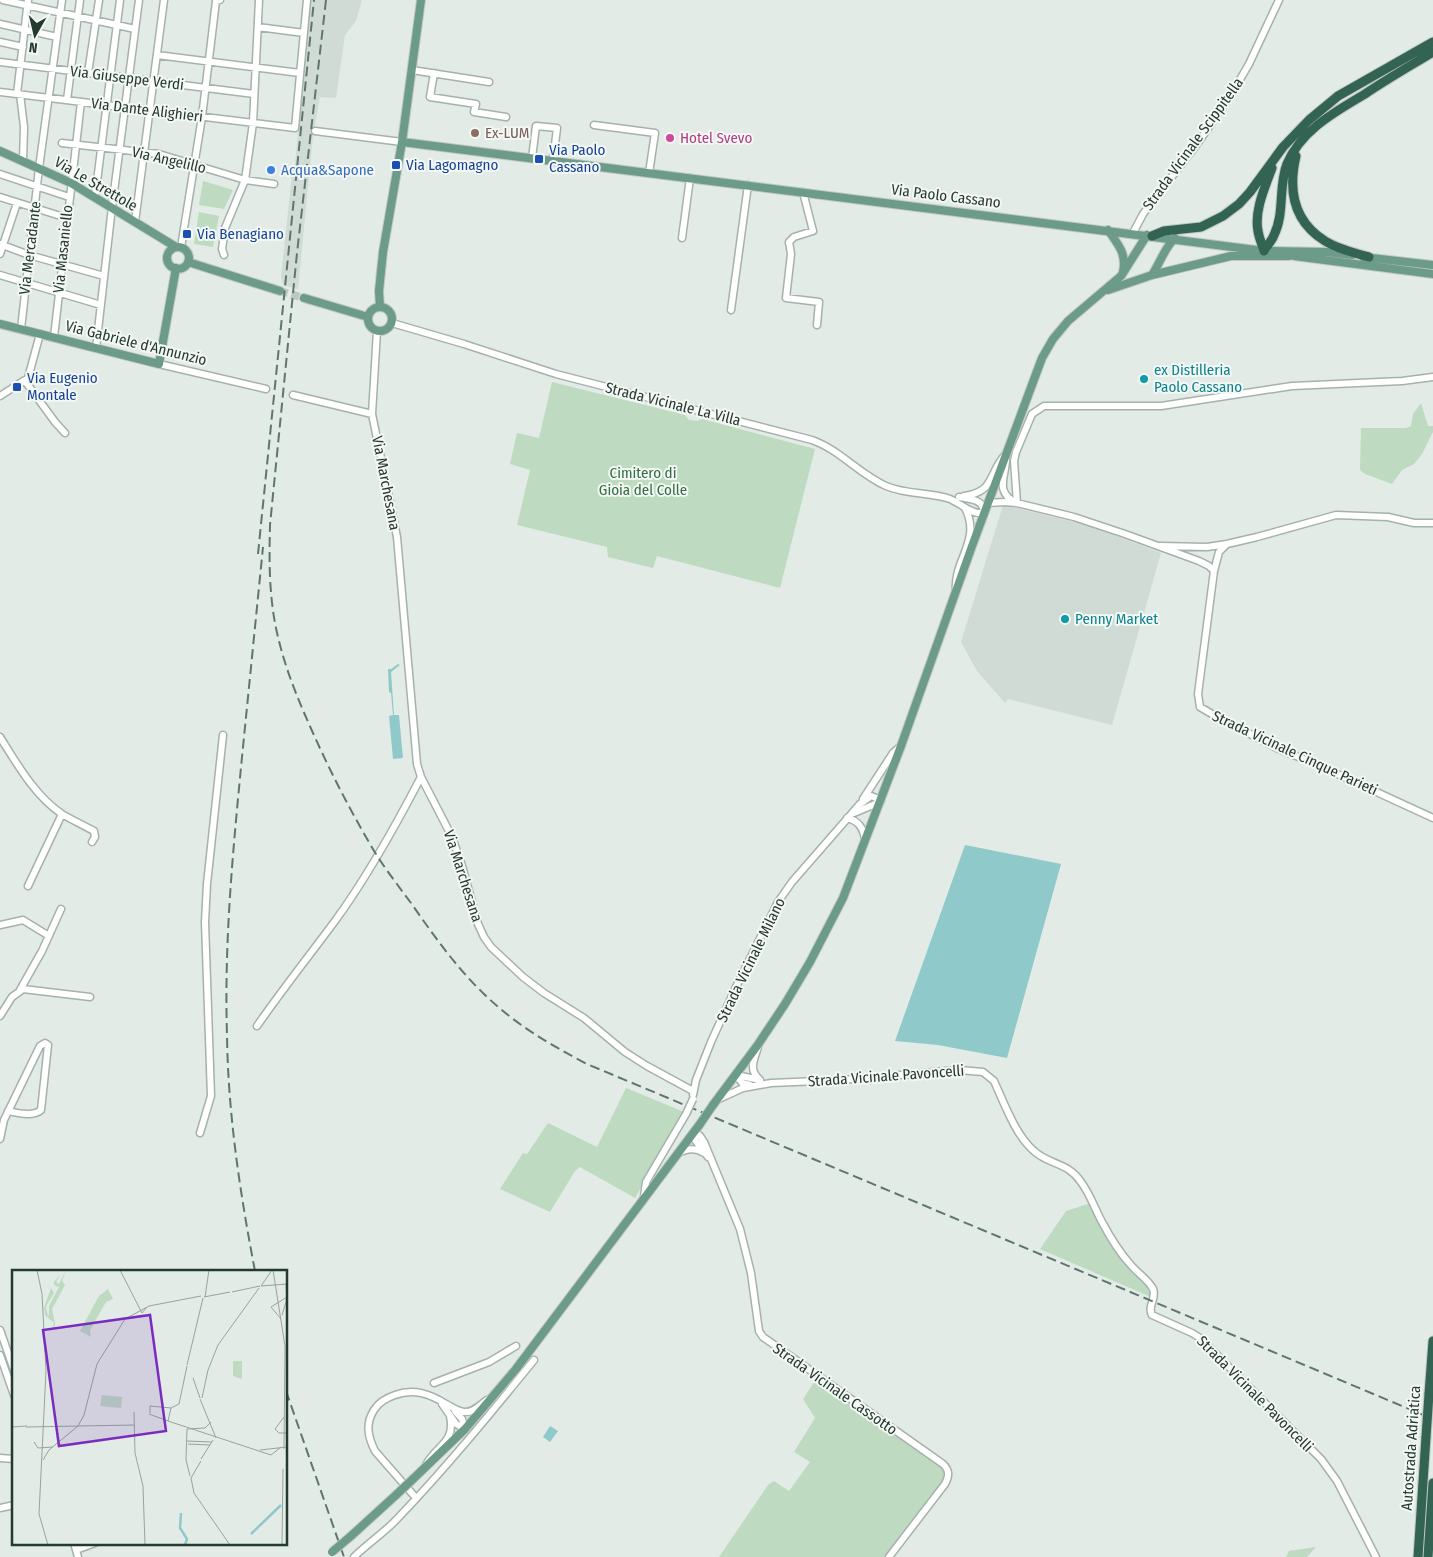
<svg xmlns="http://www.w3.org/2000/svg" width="1433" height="1557" font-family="'Fira Sans Condensed',sans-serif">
  <rect width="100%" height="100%" fill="#e2ebe6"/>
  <path fill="#d1dbd5" d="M310,0H362L356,21L345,35L336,98L320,97L313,136L298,289L283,285L281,277L293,165H295Z
    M1003,505L1087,525L1161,553L1112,725L1008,699L1005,703L977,671L961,642Z"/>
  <path fill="#bedac1" d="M203,181L233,190L224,209L199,205Z
    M199,212L219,216L213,247L194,244Z
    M552,382L685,415L689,420L697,421L702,419L815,449L780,588L657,556L653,568L608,557L607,547L517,525L530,470L510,464L517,433L539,438Z
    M1421,403L1428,426H1433V432L1422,454L1414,464L1402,470L1392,484L1365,474L1360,470L1361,428H1406L1411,426L1413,414Z
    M626,1088L684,1112L635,1198L580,1167L575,1171L550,1212L500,1189L523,1153L527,1154L548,1123L597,1147Z
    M1091,1203L1105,1229L1151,1288L1153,1298L1040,1249L1066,1211Z
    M817,1378L944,1467L945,1480L886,1557H719L768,1485L774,1481L789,1491L810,1462L794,1452L815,1418L803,1399Z
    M1316,1547L1307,1557H1286L1289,1551Z"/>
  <path fill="#90c9ca" d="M398,664L400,665L391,672L394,715H399L403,758L393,759L389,716L393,715L391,693L389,692L388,669H391Z
    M965,845L1061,864L1007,1058L938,1045L895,1041Z
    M550,1426L558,1431L550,1442L543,1437Z"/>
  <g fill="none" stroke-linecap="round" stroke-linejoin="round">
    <path stroke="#bcc8c2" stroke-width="8" stroke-dasharray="8 4" stroke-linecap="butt" d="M280,291L304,298"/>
    <defs>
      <path id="minor" d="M3,0L135,29
        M0,24L57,37
        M258,27L304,33
        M0,42L23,47
        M157,55L300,73
        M0,62L254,94
        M412,70L489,82
        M88,73L99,0
        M434,73L430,97L476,104L474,112L506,117
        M0,92L295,128L307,0
        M17,94L28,0
        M20,94L24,127L23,161
        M67,100L80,0
        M594,125L655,133L649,173
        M315,131L402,142
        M62,143L159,154L245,180L274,184
        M532,158L536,126L557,128L553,161
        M0,174L69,197
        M803,192L813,231L794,237L789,242L791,254L786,298L819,302L817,325
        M0,197L67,218
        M95,197L120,0
        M135,222L164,0
        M1133,233L1143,214L1197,144L1231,95L1249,64L1279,0
        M682,238L690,178
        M0,244L29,255L104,276
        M181,247L202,117L216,1L220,0
        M0,254L17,203
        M224,255L222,249L225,228L245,180L253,123L259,0
        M0,275L101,305
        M731,310L748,185
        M392,323L464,344L556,374L812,440C840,450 859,474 886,486C907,495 930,492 950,499C960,503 975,517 984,512C983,499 970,499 959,497
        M21,329L39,168L62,0
        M377,331L372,414L397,537L417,764L421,777L452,837L462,866L478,924L484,937L491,947L523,977L544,993L584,1018L625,1052L647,1066L693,1091
        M54,337L81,102
        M96,348L112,207L139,0
        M159,364L266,389
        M25,381L55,422L65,433
        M293,395L372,414
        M0,396L28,378L40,334
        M1006,459C1006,477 994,491 1016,503
        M964,496C995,492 988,474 1005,455
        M988,503L1004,502L1017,503L1074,517L1125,534L1199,561L1209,566L1214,571
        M1017,503L1014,461L1016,452L1032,414L1044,406H1161L1292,386L1402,381L1433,377
        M1227,544L1219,552L1214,571L1198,694L1200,707L1217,717L1277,748L1320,766L1433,818
        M1160,546L1207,547L1227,544L1257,537L1336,515L1388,517L1414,523H1433
        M956,591C953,560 982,540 965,508
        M0,737C17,764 35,796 62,814C72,820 83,825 94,831L95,837L92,842
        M863,799L893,753L901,746
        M854,813L880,802
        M847,818C859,821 863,828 865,839
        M28,886L62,814
        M0,925L23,920L49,936
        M20,990L42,951L61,909
        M0,1016L12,997L23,989L90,997
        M257,1026C282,990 309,956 335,921C368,876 395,827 421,777
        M758,1047C754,1060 748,1070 760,1080
        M736,1075L760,1080
        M736,1075L742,1083L750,1085
        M693,1095L696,1080L711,1042L735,989L778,902L792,882L860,804L871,796L881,800
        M719,1099L743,1088L771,1083L842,1080L959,1070L983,1072L994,1081C1004,1103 1016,1136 1034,1151C1049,1165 1068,1162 1081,1182C1090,1194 1095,1209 1102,1222C1110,1237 1119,1252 1130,1264C1136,1272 1149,1280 1153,1289C1157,1298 1147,1306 1152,1315L1192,1333L1200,1338L1321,1459L1337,1481L1376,1557
        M694,1132L700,1136L704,1142L740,1229L751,1273L759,1331L763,1337L943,1464C950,1471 949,1476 945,1484L889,1557
        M694,1132L695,1140L708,1157
        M200,1133L211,1096L205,922L207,884L223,735
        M0,1139L4,1120L40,1046L45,1043L48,1045L41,1110C33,1117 18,1113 8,1111
        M678,1153C687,1149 695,1147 704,1153
        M644,1197L646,1182L686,1114
        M0,1330L14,1370
        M0,1355L14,1395
        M434,1383L489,1362L516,1346
        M442,1404L456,1424L465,1429
        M455,1411L462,1419L465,1429
        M0,1458L14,1459
        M426,1465C436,1445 456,1443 450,1416
        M416,1498L375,1451C368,1437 365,1424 374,1410C379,1402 386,1398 395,1395C414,1388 430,1394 446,1404C452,1407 457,1411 464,1412C473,1413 480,1405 487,1400
        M0,1508L14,1505
        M74,1543L78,1557
        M76,1550L95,1543
        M354,1557C368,1543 384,1533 397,1519C446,1468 490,1414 534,1360"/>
      <path id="major" d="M402,142L1264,251L1327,252L1352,255
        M0,151L71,183L176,247
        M1108,230C1118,244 1127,254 1123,272
        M167 258a11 11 0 1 1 22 0a11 11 0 1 1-22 0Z
        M1294,256L1433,274
        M1363,257L1433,265
        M188,262L280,291
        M1152,275C1160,263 1165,247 1175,238
        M1108,290L1152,275L1231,256H1289
        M304,298L368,317
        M380,307L379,291L383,252L402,142L421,0
        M368 319a12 12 0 1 1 24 0a12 12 0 1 1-24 0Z
        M0,324L159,364L176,268
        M713,1105L757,1046L785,1004L810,962L843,898L901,746L972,546L1042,358L1053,339L1068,321L1121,276L1147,235
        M413,1479L465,1429L516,1369L700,1124
        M351,1536L396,1495"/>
      <path id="highway" d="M1296,156C1288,190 1293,221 1325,241C1338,249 1354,253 1369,257
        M1152,236L1164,231L1201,227L1223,216L1239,204L1250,192L1283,147L1309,120L1338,96L1433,42
        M1264,251C1267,245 1272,241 1274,235C1285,213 1278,187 1287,164C1301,130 1335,112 1365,94C1387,79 1410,66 1433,52
        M1264,251C1262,244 1259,238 1258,231C1254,211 1265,187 1272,168
        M1429,1394L1433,1341
        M1418,1557L1426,1437
        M1428,1557L1433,1483"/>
    </defs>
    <use href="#minor" stroke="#a5b2ac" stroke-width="9"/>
    <use href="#major" stroke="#c2c8c5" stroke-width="10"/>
    <use href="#highway" stroke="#c2c8c5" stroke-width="11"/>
    <use href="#minor" stroke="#fff" stroke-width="6"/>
    <use href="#major" stroke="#6c9c89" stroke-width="8"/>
    <use href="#highway" stroke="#336353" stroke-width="9"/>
    <path stroke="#5f766c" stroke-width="2" stroke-dasharray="10 5" stroke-linecap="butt" d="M326,0L297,253L270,525C269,563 269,600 278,637C286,671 299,702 313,733C330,771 349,808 370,844C382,865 397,884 411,903C434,936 456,967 484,994C516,1025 549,1044 587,1064L1433,1419
      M258,554L314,0
      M255,1271C240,1193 228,1114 227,1035C224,942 233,850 242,757C249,687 256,617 263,547
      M286,1391L344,1557"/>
    <defs>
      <path id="minor-bridge" d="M686,1114L693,1099"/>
      <path id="major-bridge" d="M700,1124L713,1105
        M396,1495L413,1479
        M332,1552L351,1536"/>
      <path id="highway-bridge" d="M1426,1437L1429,1394"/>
    </defs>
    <use href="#minor-bridge" stroke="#a5b2ac" stroke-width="9" stroke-linecap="butt"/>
    <use href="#major-bridge" stroke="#c2c8c5" stroke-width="10" stroke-linecap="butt"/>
    <use href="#highway-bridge" stroke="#c2c8c5" stroke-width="11" stroke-linecap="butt"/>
    <use href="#minor-bridge" stroke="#fff" stroke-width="6"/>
    <use href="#major-bridge" stroke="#6c9c89" stroke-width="8"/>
    <use href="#highway-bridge" stroke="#336353" stroke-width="9"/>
  </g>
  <circle fill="#8d6e63" stroke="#f3f8f4" stroke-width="2" cx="475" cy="133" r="5"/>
  <circle fill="#d1479c" stroke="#f3f8f4" stroke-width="2" cx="670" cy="138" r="5"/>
  <g fill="#1a4fb4" stroke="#f3f8f4" stroke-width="2">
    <rect x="534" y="154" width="10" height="10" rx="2.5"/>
    <rect x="391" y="160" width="10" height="10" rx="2.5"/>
    <rect x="182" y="229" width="10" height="10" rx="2.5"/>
    <rect x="12" y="382" width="10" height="10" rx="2.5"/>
  </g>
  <circle fill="#3f7fe0" stroke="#f3f8f4" stroke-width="2" cx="271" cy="170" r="5"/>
  <g fill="#0f9aa8" stroke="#f3f8f4" stroke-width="2">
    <circle cx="1144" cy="379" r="5"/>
    <circle cx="1065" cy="619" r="5"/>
  </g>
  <g text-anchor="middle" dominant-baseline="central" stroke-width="4" stroke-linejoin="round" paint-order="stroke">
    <g font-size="15" fill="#243a31" stroke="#f3f8f4">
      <text transform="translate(127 78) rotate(7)">Via Giuseppe Verdi</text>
      <text transform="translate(147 110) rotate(7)">Via Dante Alighieri</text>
      <text transform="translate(1193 144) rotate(-54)">Strada Vicinale Scippitella</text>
      <text transform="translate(169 160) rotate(13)">Via Angelillo</text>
      <text transform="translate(96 184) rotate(30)">Via Le Strettole</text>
      <text transform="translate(946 196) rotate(7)">Via Paolo Cassano</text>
      <text transform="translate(30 248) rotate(-83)">Via Mercadante</text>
      <text transform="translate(63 249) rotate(-84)">Via Masaniello</text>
      <text transform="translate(136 343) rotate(14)">Via Gabriele d'Annunzio</text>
      <text transform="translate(673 404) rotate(14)">Strada Vicinale La Villa</text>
      <text transform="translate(386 483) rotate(79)">Via Marchesana</text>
      <text transform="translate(1295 753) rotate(25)">Strada Vicinale Cinque Parieti</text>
      <text transform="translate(463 876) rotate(72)">Via Marchesana</text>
      <text transform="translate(751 960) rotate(-64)">Strada Vicinale Milano</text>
      <text transform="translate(886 1076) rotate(-4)">Strada Vicinale Pavoncelli</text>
      <text transform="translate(835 1389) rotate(35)">Strada Vicinale Cassotto</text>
      <text transform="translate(1255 1394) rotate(45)">Strada Vicinale Pavoncelli</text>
      <text transform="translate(1411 1448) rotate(-86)">Autostrada Adriatica</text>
    </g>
    <g font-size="15" fill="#785e54" stroke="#f3f8f4" text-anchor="start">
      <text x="485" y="133">Ex-LUM</text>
    </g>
    <g font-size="15" fill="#b23c85" stroke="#f3f8f4" text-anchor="start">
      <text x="680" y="138">Hotel Svevo</text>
    </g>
    <g font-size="15" fill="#164399" stroke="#f3f8f4" text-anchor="start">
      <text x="549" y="150">Via Paolo<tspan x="549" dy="17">Cassano</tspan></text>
      <text x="406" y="165">Via Lagomagno</text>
      <text x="197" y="234">Via Benagiano</text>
      <text x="27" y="378">Via Eugenio<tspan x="27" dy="17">Montale</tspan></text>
    </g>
    <g font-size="15" fill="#366cbe" stroke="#f3f8f4" text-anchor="start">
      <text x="281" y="170">Acqua&amp;Sapone</text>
    </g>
    <g font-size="15" fill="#0d838f" stroke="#f3f8f4" text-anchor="start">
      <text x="1154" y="370">ex Distilleria<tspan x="1154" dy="17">Paolo Cassano</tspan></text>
      <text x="1075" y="619">Penny Market</text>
    </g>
    <g font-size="15" fill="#336d41" stroke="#f3f8f4">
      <text x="643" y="473">Cimitero di<tspan x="643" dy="17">Gioia del Colle</tspan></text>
    </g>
  </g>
  <g transform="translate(12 1270)">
    <rect width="275" height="275" fill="#e2ebe6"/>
    <path d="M54,0L50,11L53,15L40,39L43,54L42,59L40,60L42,53L33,45L32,38L39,18L42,23L34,36L35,43L37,46V36L47,17L42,15V12L49,4L44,12L47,14ZM96,19L101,29L94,32L78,60L79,67L68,61L87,26ZM221,91H230V109L221,106ZM90,125L110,127L109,138L88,136Z" fill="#bedac1"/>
    <path fill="none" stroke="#90c9ca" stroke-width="2.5" d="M169,243L168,258L175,269L173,275M239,264L269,235"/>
    <path fill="none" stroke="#96a49e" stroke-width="1" d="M25,0L30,24L34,101L27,244L36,275M108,0L130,43L135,37M261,0L273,76L272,179M249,16L275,14M249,16L260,0M220,22L248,16M192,27L218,22M193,27L197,0M270,45L275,29L274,14M269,49L259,37L275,27M175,95L191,28M181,108L188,128M190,128L196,100L206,75L247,18M188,129L204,168M122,142L123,183L131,216L133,275M138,143V136L159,138M137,144L156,151M272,147L263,159L267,163H275M156,151L259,185L269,177M156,151L159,138L167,134L175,96M66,156L72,145L85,94L113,49L137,36L189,26M0,157L15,156M14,157L122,155M175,159L174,190L178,206M175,159L193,158L199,152M175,171L200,172M22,172L26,178L41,177M176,174L198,175M248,180L275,177M189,189L201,170M31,190L37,180L66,156M189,191L179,208L182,223L218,275M270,275L271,199"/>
    <path fill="#7b2cbf" fill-opacity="0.15" stroke="#7b2cbf" stroke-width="2.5" d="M138,45L154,161L47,176L31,60Z"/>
    <rect width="275" height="275" fill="none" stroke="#243a31" stroke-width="2.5"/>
  </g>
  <g transform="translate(35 35) rotate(188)" stroke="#f3f8f4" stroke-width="4" paint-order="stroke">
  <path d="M0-4L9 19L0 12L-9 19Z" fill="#243a31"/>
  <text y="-8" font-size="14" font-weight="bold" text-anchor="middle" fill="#243a31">N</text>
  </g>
</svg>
